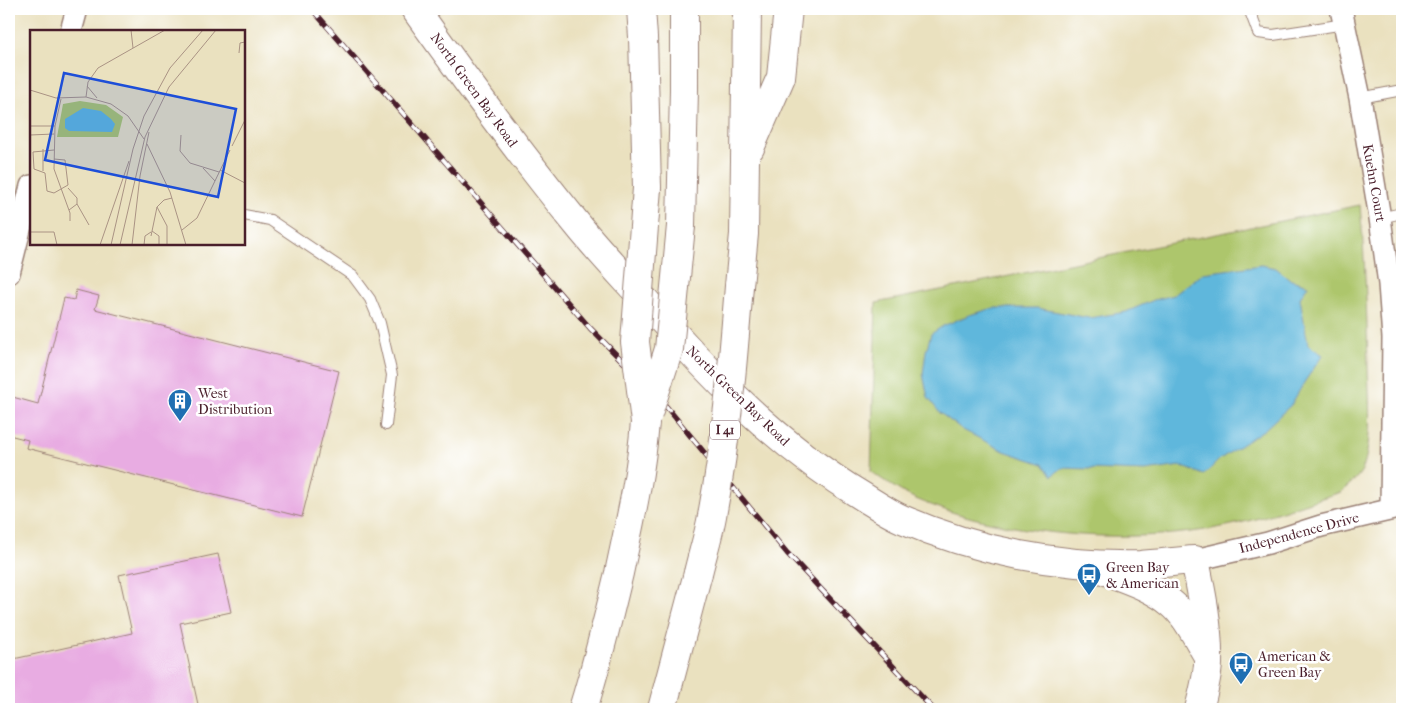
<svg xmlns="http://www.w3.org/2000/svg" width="1411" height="718" font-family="'IM FELL French Canon',serif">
  <rect width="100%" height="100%" fill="#fff"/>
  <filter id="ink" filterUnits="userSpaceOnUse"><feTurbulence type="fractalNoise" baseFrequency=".02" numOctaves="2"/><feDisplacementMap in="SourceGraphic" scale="10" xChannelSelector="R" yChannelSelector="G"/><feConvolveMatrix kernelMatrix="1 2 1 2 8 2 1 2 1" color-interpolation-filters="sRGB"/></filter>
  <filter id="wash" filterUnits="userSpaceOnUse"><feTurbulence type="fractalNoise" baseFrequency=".0096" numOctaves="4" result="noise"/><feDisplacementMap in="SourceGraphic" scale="20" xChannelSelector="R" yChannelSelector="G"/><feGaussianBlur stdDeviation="1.12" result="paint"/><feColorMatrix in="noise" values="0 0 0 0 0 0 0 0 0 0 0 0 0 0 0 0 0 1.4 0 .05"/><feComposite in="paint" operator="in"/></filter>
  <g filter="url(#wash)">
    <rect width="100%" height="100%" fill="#eae1bf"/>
    <path fill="#adc66c" stroke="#7c724c" d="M1360,205C1365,259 1367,313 1368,368C1369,395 1373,445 1362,470C1357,479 1349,485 1341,492C1308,502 1274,515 1240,523C1143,547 1008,538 916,499C900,492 885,481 871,472L876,303Z"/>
    <path fill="#5fb7dc" stroke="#546b84" d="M1261,265L1276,268L1291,280L1308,285L1300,298L1308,345L1323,355L1305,381L1291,405L1265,429L1220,459L1204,475L1181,466L1145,471L1062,468L1052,476L1043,464L1004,451L963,430L940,413L928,398L923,374L926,351L931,334L943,326L969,315L994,308H1037L1089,318L1126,312L1154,300L1174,295L1203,273Z"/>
    <g id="blocks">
      <path fill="#e8ace2" d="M76,290L99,296L95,309L339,371L302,517L26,448L28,440L9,435V396L38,404L64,298L74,300Z
        M218,554L231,612L180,623L199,709H9V660L132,633L119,575Z"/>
    </g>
  </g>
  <g filter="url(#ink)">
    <use href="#blocks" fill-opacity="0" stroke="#9a8075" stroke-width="1"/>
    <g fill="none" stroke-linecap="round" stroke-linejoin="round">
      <defs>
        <path id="lane" d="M1249,9L1258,33L1273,35L1345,24
          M1360,98L1402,90
          M9,208L24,212
          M244,215L270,220L353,276L370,299L380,323L392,375L386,425
          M1380,218L1402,213"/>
        <path id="street" d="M1341,9L1360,98L1380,218L1389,284L1393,338L1391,509
          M71,31L77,9
          M9,273L31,186
          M1195,560L1268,543L1321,526L1402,507"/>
        <path id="secondary" d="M415,9C467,82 520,154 577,224C597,249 619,272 641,296C707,372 775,444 862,496C875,504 888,513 902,519C976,551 1059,567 1140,565C1158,564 1177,561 1195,560C1202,594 1209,628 1208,664C1207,679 1203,694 1199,709
          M1101,569C1124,579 1151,586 1171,603C1186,615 1196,636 1206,653"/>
        <path id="highway" d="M641,9L643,37L647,188
          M750,148L781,77L788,9
          M681,226L684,89V9
          M739,286L744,234L747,9
          M583,709C597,664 608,619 619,573C630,522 641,474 645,422
          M662,709L698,573"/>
      </defs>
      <use href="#lane" stroke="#9a8075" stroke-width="12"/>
      <use href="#street" stroke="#9a8075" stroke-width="24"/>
      <use href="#secondary" stroke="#9a8075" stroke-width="30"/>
      <use href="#highway" stroke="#9a8075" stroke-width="30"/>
      <use href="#lane" stroke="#fff" stroke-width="10"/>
      <use href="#street" stroke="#fff" stroke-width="21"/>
      <use href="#secondary" stroke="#fff" stroke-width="28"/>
      <use href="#highway" stroke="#fff" stroke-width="28"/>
      <defs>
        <path id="rail" d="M312,9L590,328L660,399L787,553L933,709"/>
      </defs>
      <use href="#rail" stroke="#4a1f2b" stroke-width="5.5"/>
      <use href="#rail" stroke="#fff" stroke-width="4" stroke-dasharray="11" stroke-linecap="butt"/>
      <defs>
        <path id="highway-bridge" d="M648,414L669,349L681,226
          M645,422L635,342L647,188
          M698,573C703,552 710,531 713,510C727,436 733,361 739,286"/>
      </defs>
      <use href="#highway-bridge" stroke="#9a8075" stroke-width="30" stroke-linecap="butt"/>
      <use href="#highway-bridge" stroke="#fff" stroke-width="28"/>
    </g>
  </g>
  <defs>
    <symbol id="building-pin" viewBox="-11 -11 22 30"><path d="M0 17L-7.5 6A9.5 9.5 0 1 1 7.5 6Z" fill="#1f6fb2" stroke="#fff"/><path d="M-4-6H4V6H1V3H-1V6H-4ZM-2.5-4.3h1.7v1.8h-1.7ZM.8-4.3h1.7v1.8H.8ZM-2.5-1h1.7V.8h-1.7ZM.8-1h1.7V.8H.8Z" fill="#fff"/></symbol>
    <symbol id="bus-pin" viewBox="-11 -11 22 30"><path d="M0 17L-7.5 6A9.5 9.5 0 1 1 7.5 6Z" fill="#1f6fb2" stroke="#fff"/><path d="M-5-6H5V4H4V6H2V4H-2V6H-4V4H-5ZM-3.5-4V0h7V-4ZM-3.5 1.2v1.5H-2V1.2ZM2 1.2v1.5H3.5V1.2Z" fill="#fff"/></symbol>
  </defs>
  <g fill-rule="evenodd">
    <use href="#building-pin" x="166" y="387" width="28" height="38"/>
    <use href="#bus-pin" x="1075" y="561" width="28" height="38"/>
    <use href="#bus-pin" x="1227" y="650" width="28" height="38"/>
  </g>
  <g text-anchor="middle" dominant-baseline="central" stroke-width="5" stroke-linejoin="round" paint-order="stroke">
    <rect fill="#fff" stroke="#80626b" stroke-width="1" x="710" y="420.5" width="30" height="19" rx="4"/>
    <g font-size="12" font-weight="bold" fill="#4a1f2b">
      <text x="725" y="430">I 41</text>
    </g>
    <g font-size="14" fill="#4a1f2b" stroke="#fff">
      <text transform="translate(474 90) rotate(54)">North Green Bay Road</text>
      <text transform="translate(1374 183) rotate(80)">Kuehn Court</text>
      <text transform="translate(738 396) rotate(44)">North Green Bay Road</text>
      <text transform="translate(1299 533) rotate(-15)">Independence Drive</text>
    </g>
    <g font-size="14" fill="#4a1f2b" stroke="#fff" text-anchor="start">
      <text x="198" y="393">West<tspan x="198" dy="16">Distribution</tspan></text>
      <text x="1106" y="567">Green Bay<tspan x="1106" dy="16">&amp; American</tspan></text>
      <text x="1258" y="656">American &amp;<tspan x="1258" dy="16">Green Bay</tspan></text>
    </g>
  </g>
  <g transform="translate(30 30)">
    <rect width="215" height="215" fill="#eae1bf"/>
    <path d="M50,71L76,75L93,87L88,107H27L33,74Z" fill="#adc66c"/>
    <path d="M53,78L71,81L81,89L85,94L82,102L39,101L35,98V89Z" fill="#5fb7dc"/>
    <path fill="none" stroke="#aa9384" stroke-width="1" d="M101,0L103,18M209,23L210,13L215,12M57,56L67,68M0,60L26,68L56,67L81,74L98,86L114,109M56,67L58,52L68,38L135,0M31,69L25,96L24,139L40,183V191M0,96H25M0,105L24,104M151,105L150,121L160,133L189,142M117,114L140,162L156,215M202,116L215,90M24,129L35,130L38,155L24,163L17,161L15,143L4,139L3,122L24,120M173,138L185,151M190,140L215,153M13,141V119M38,158L47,168V174L39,180M47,174L59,195M127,177L134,170L142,168M152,200L167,188L200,120M122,201L129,206V215M0,202H24L27,215M121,206L127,177L137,196V215M70,215L99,131M81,215L103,119L114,86L140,38L173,0M90,215L115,107L139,57L186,0M102,215L110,146L119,102M114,215L115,206L121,202"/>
    <path fill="#1d4ed8" fill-opacity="0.15" stroke="#1d4ed8" stroke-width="2.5" d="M34,43L206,79L188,167L15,130Z"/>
    <rect width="215" height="215" fill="none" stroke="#4a1f2b" stroke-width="2.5"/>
  </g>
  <rect width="1411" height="718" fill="none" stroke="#fff" stroke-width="30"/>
</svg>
